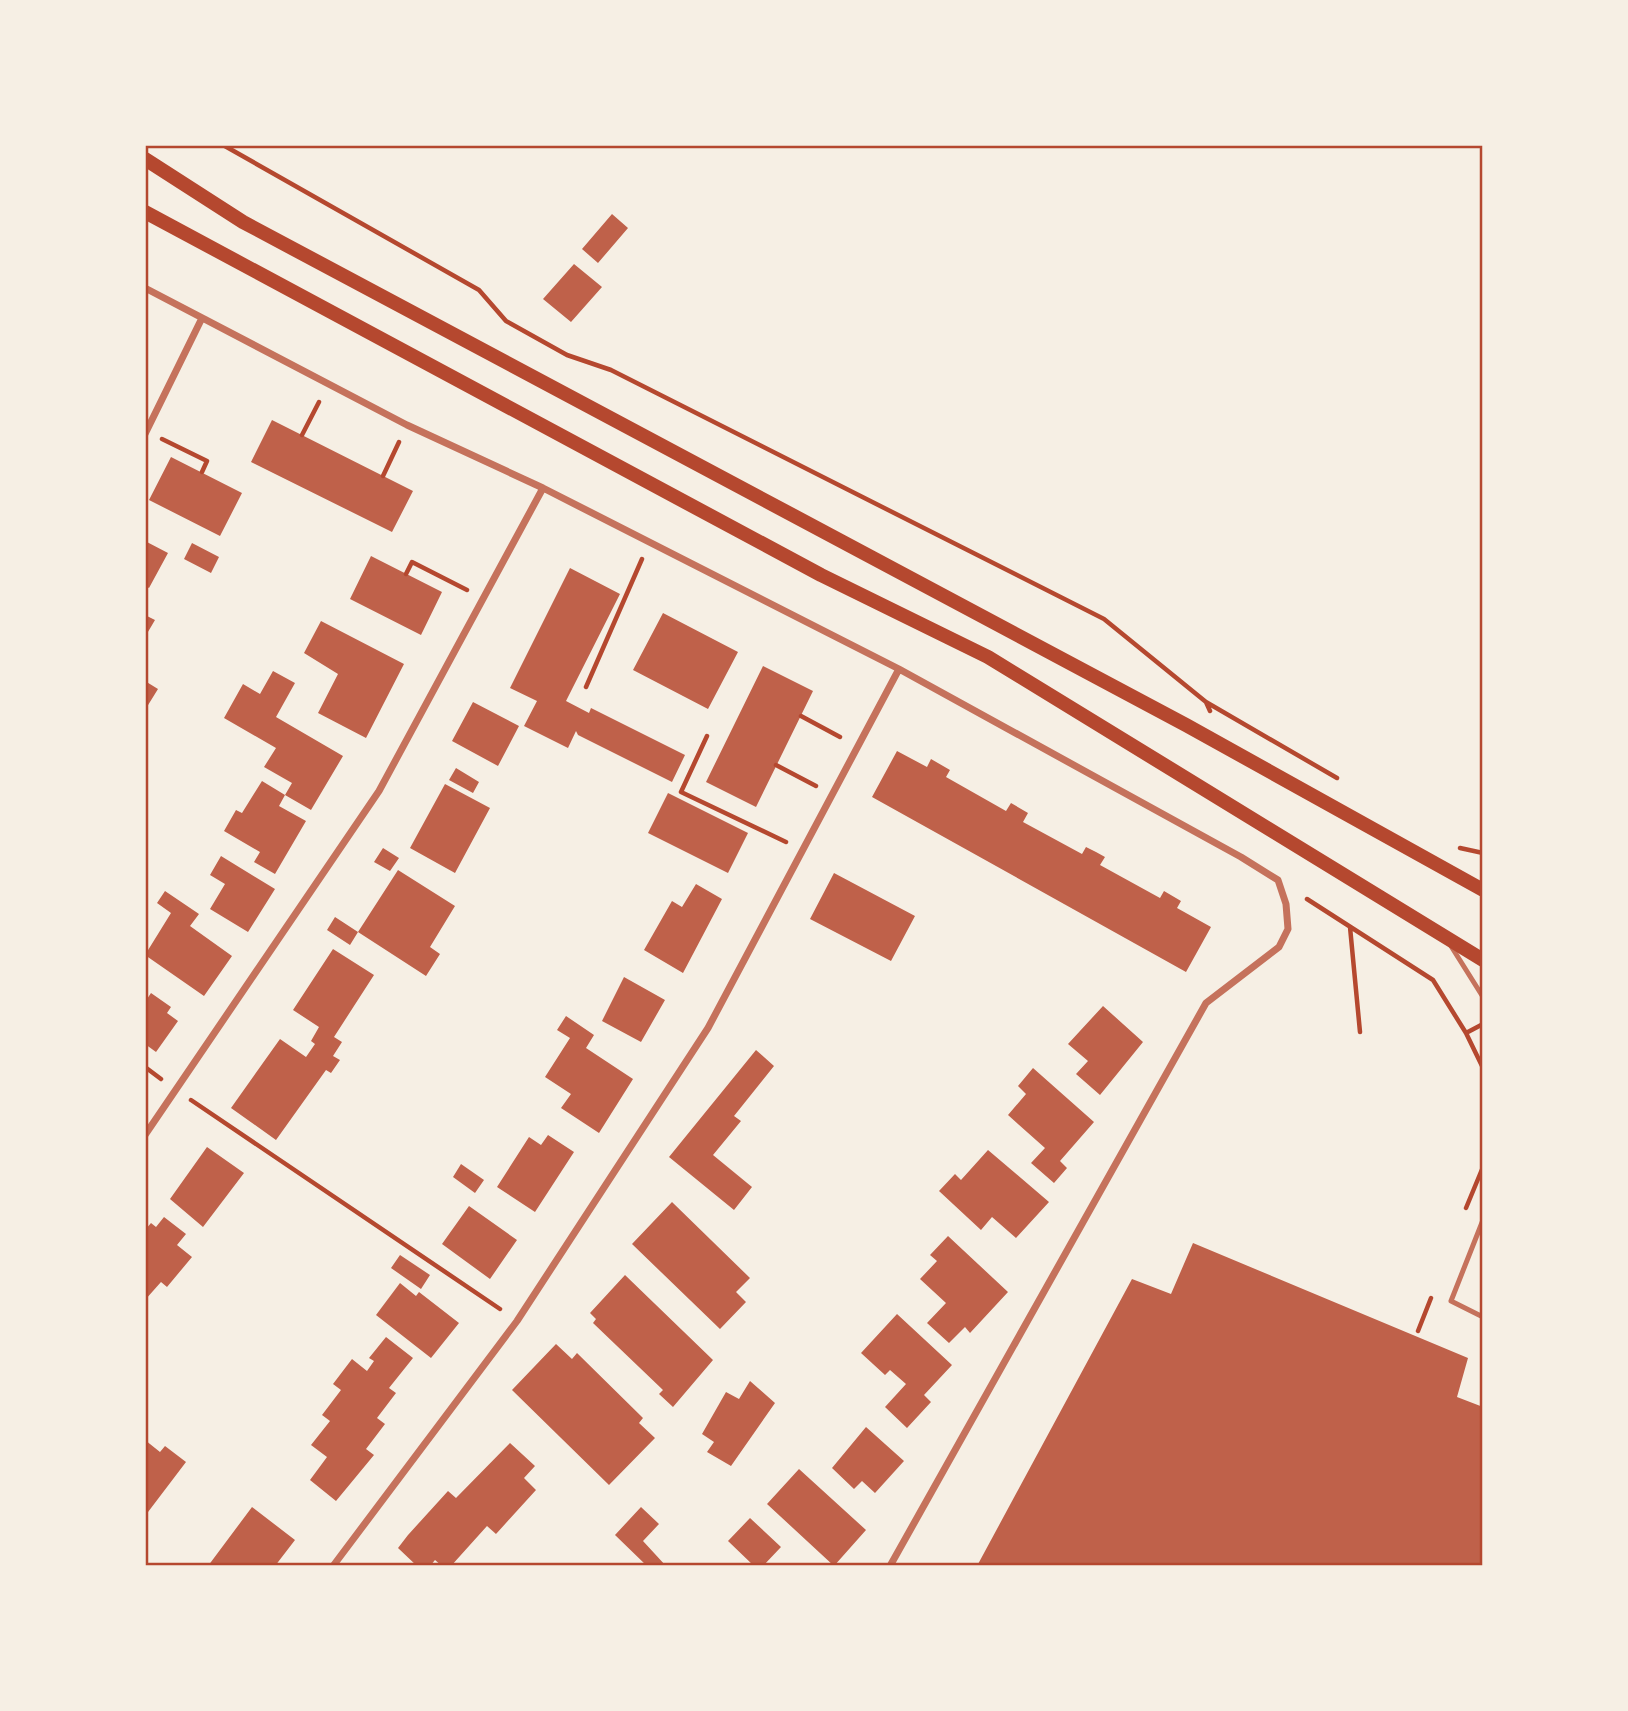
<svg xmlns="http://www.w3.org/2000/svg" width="1628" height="1711" font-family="Helvetica,sans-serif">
  <rect width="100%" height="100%" fill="#f6efe4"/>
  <path fill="#bf614a" d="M612,214L628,228L598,263L582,249Z
    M574,264L602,287L571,322L543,299Z
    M272,420L413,491L392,532L251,462Z
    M171,457L242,493L220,536L149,500Z
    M145,541L168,553L149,588L145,586Z
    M192,543L219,557L211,573L184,559Z
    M371,556L442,592L421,635L350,599Z
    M570,568L620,594L566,701L589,713L591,708L685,755L672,782L578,735L576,731L568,748L524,726L537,701L510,688Z
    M663,613L738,652L708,709L633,670Z
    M145,615L155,620L145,637Z
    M321,621L404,664L366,738L318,713L338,674L304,653Z
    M763,666L813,691L756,807L706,782Z
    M273,671L295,683L276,717L343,756L311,810L285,795L292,783L264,767L276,748L224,718L243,684L260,694Z
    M145,681L158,689L145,710Z
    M473,702L519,726L498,766L452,741Z
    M897,751L927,767L931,759L950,770L946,777L1006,811L1011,803L1028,813L1023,822L1082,854L1086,847L1096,852L1105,857L1100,865L1160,898L1164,891L1181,901L1177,908L1211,927L1186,972L872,797Z
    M456,768L479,782L473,793L449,780Z
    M262,781L285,795L279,806L306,821L275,874L254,862L260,852L224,831L236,810L242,813Z
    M445,784L490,808L455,873L410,848Z
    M668,793L748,833L728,873L648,833Z
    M383,848L399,858L390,871L374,862Z
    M221,856L275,889L248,932L210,909L225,884L210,875Z
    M398,870L455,906L430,947L440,954L426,976L358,932Z
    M834,873L915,916L891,961L810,919Z
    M696,884L722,899L683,973L644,950L672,901L682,907Z
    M165,891L199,914L190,926L232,956L204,996L145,955L171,913L157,903Z
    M335,917L358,932L350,945L327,930Z
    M333,949L374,975L334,1037L342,1042L333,1056L340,1060L331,1073L326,1070L276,1140L231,1108L280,1039L306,1057L315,1044L311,1041L319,1027L293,1010Z
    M624,977L665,1000L641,1042L602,1021Z
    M151,993L171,1007L167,1013L178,1021L156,1052L145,1044V998L147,999Z
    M1103,1006L1143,1042L1100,1095L1076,1074L1088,1061L1068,1044Z
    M566,1016L594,1035L586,1048L633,1079L599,1133L561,1108L571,1094L545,1077L570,1038L557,1030Z
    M756,1050L774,1066L734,1116L741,1121L713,1155L752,1187L734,1210L669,1157Z
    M1033,1068L1094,1122L1060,1161L1067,1168L1054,1183L1031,1163L1045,1148L1008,1115L1026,1094L1018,1086Z
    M548,1135L574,1152L535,1212L497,1187L529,1137L541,1145Z
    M207,1147L244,1173L203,1227L170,1199Z
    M988,1150L1049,1202L1016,1238L992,1217L981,1230L939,1191L955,1174L961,1180Z
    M461,1164L484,1180L475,1193L453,1177Z
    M672,1202L750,1278L736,1292L746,1302L720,1329L632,1244Z
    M469,1206L517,1240L490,1279L442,1244Z
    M164,1217L186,1234L177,1245L192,1257L167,1287L161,1282L145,1300V1230L151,1223L156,1227Z
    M948,1236L1008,1292L970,1333L965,1327L949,1343L927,1323L946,1303L920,1279L937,1261L930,1255Z
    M1193,1243L1468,1358L1457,1397L1483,1407V1566H977L1132,1279L1171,1294Z
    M400,1255L430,1275L421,1289L391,1268Z
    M625,1275L713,1360L673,1407L659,1394L663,1390L593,1323L596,1319L590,1313Z
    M400,1283L416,1296L419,1292L459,1323L431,1358L376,1315Z
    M897,1314L952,1365L924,1395L931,1402L907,1428L885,1407L906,1384L890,1370L885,1375L861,1353Z
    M386,1337L413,1358L389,1388L396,1393L377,1418L385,1424L366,1449L374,1455L336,1501L310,1480L327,1457L311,1445L330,1421L322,1415L341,1390L333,1384L352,1359L367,1371L374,1361L369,1358Z
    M556,1344L572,1359L577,1353L643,1418L639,1423L655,1438L609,1485L512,1390Z
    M750,1381L775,1403L731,1466L707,1452L714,1442L702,1434L726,1392L739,1399Z
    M866,1427L904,1461L875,1493L862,1481L854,1489L832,1468Z
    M145,1440L160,1452L165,1446L186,1462L145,1516Z
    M510,1443L535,1466L524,1478L536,1490L496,1534L487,1526L451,1566H442L435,1560L430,1566H417L398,1548L408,1535L448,1491L456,1498Z
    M799,1469L866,1530L834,1566L767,1504Z
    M252,1507L295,1540L275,1566H208Z
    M641,1507L659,1524L643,1541L666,1566H647L615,1535Z
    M750,1518L781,1547L763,1566H754L728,1541Z"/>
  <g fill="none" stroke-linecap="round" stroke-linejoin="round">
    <path stroke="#b5482f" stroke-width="4.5" d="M223,145L479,290L506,321L567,355L611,370L1104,619L1206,702L1210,711
      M302,435L319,402
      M162,439L207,461L202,472
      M383,476L399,442
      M406,574L412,562L467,590
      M586,687L642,559
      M1206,702L1337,778
      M801,716L840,737
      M707,736L681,792L786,842
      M776,765L816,786
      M1460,848L1483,853
      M1307,899L1433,980L1466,1033L1483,1068
      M1350,927L1360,1032
      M1466,1033L1483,1024
      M145,1067L161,1079
      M191,1100L500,1309
      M1466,1208L1483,1167
      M1418,1331L1431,1298"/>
    <path stroke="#c5725c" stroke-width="5" d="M1451,946L1483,997
      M1483,1220L1451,1301L1483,1317"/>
    <path stroke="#c5725c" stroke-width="7" d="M145,288L407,425L543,488L899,669L1241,857L1278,880L1286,904L1288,929L1279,947L1206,1003L890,1566
      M145,434L202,318
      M145,1135L379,791L543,488
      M333,1566L517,1321L708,1028L899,669"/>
    <path stroke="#b5482f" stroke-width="14" d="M145,159L243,222L1186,725L1483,890
      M145,212L821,575L988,657L1483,960"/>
  </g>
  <rect width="1628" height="1711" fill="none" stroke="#f6efe4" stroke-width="294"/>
  <rect x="147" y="147" width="1334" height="1417" fill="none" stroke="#b5482f" stroke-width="2.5"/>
</svg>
